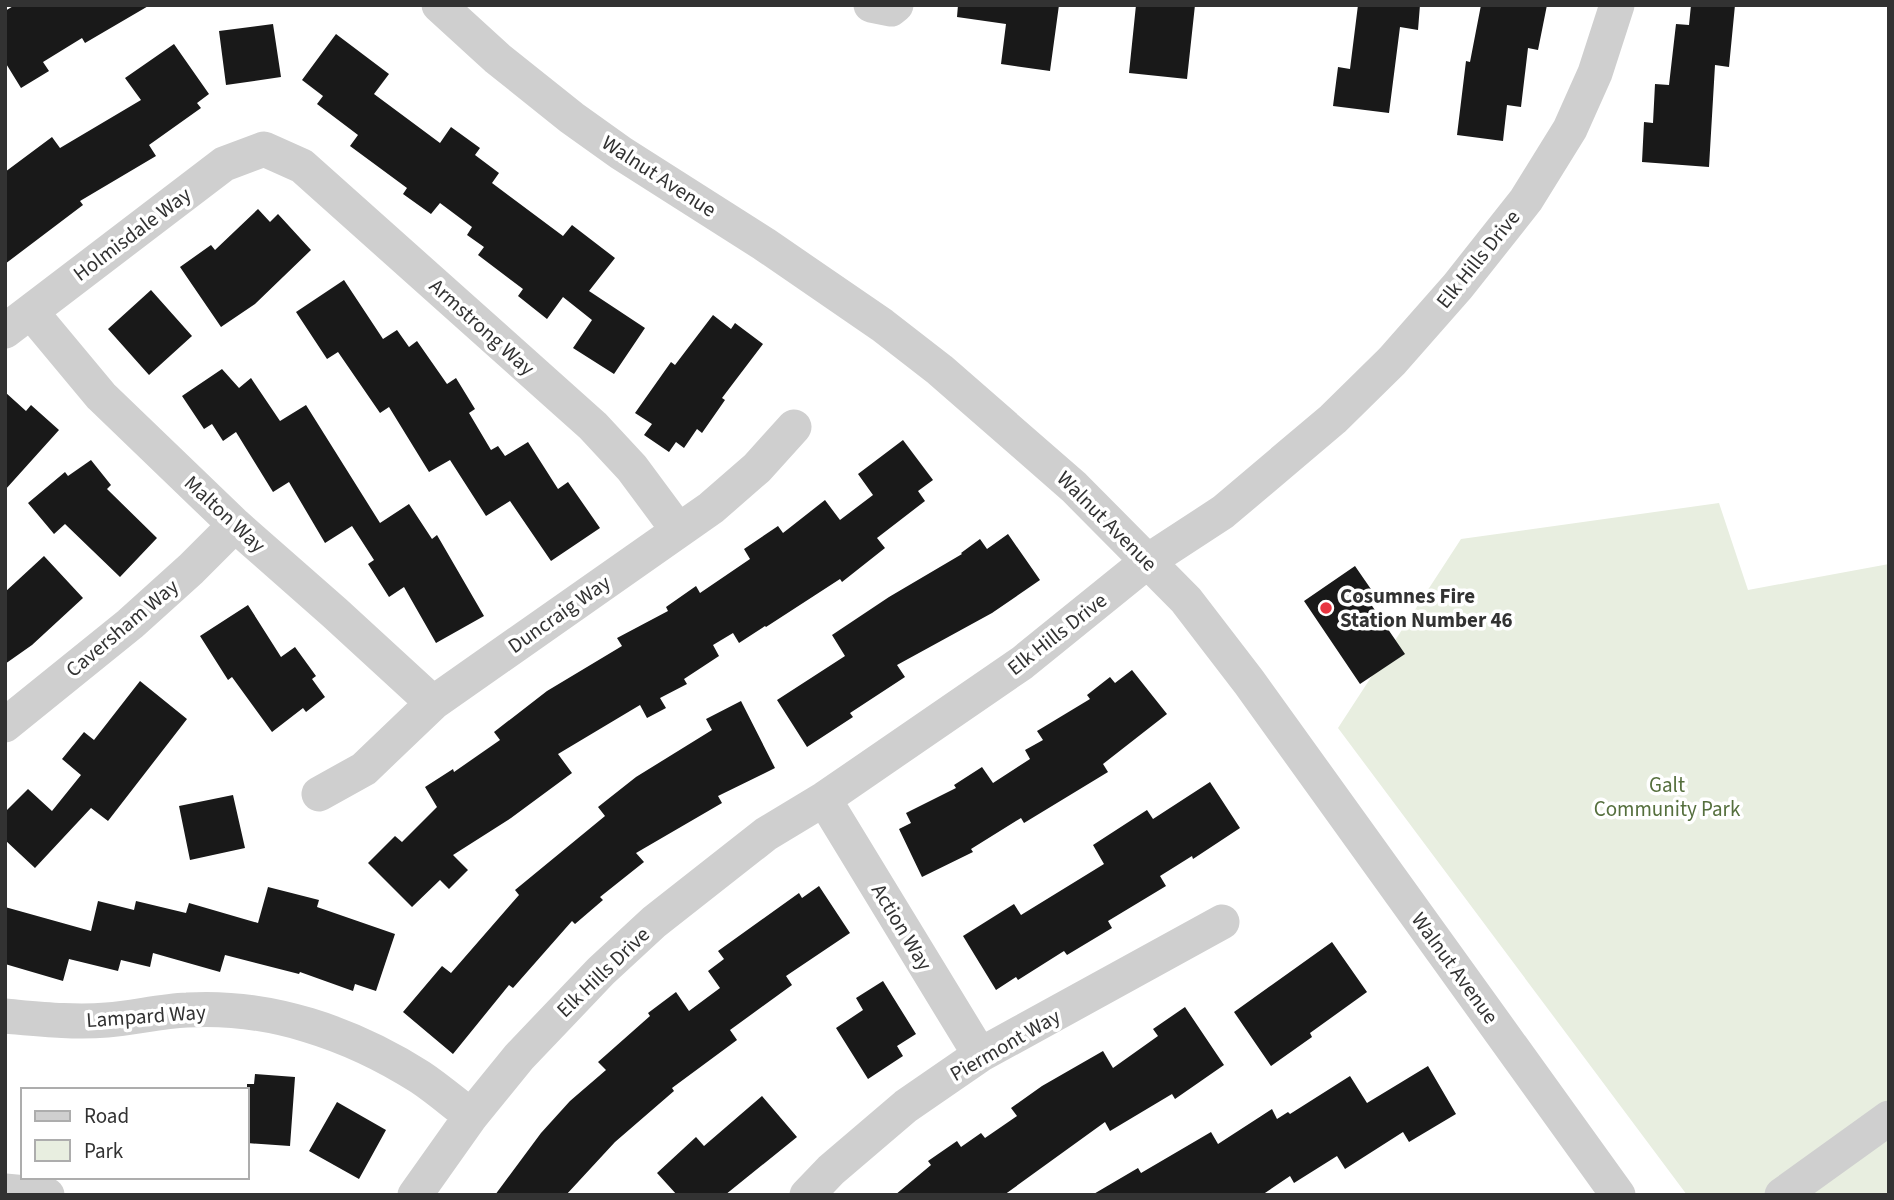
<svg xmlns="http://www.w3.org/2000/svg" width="1894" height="1200" font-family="'Source Sans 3',sans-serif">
  <rect width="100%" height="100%" fill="#fff"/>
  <path fill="#e8eee0" d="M1719,503L1748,590L1889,564V1195H1687L1338,728L1461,539Z"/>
  <path fill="#191919" d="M15,5H150L85,43L82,38L43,62L49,71L21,88L5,62V11Z
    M958,5H1059L1050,71L1001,64L1006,24L957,17Z
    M1136,5H1195L1187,79L1129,73Z
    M1358,5H1420L1418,30L1400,27L1389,113L1333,106L1338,67L1350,69Z
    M1481,5H1547L1538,50L1528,48L1521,107L1507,105L1503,141L1457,135L1466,61L1470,62Z
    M1691,5H1735L1729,67L1715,65L1709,167L1642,162L1644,122L1653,123L1655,84L1669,85L1676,24L1689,25Z
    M273,24L281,77L226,85L219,31Z
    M336,34L389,74L374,94L440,143L451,127L480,148L475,155L499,173L492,183L563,236L572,225L615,258L589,291L645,328L614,374L573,348L592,320L563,297L547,319L518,296L523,289L478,255L484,247L467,235L472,227L440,203L431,214L403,194L407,188L350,146L358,135L317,104L323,96L302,80Z
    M174,44L209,94L197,103L201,108L149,145L156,156L80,201L83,205L5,264V172L52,137L60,148L141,100L125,78Z
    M258,209L270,222L278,214L311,250L255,304L221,327L180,267L211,245L215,250Z
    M344,280L383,339L397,330L409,347L417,341L447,384L456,378L475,409L469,413L491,450L498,446L505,456L528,442L558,489L568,482L600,528L551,561L510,501L486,516L450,460L429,472L389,407L380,413L338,352L327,359L296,312Z
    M151,290L192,336L149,375L108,329Z
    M713,315L731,329L735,323L763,344L722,398L725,400L702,433L697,429L684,448L676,442L669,452L644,435L652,424L635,413L671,362L675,365Z
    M222,369L239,388L251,378L280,421L306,405L380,523L409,504L432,539L437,535L484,616L436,643L404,587L389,597L368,564L374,560L352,526L325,543L289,482L273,492L236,432L223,441L212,424L204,429L182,396Z
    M5,392L26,411L31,405L59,430L5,490Z
    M903,440L933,480L918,491L925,501L877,538L885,548L842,582L840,579L766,627L765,626L739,643L733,633L713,645L719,656L684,679L687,684L660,698L666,708L647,718L640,705L558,754L572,773L511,818L453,855L468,870L449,889L440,880L412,907L368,863L395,836L402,842L437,807L425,787L453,769L454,772L500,740L494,732L547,691L622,646L617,638L668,611L666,607L696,586L700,593L750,559L744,549L778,526L783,533L825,500L840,520L873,495L858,474Z
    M91,460L111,485L107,489L157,538L120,577L65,524L54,534L28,503L65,472L68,476Z
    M1008,534L1040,580L992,613L897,665L905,677L850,713L853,717L807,747L777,700L845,656L832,635L889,597L962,554L961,553L980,539L987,549Z
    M44,556L83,598L32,645L5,664V592Z
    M1355,566L1375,595L1368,600L1405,654L1360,684L1304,601Z
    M248,605L281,657L295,647L316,676L312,679L325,697L306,712L303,708L272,732L232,677L228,680L200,636Z
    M1132,670L1167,714L1103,764L1108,772L1024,823L1021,818L971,849L973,852L922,877L899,829L911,823L906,813L956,788L954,785L982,767L993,783L1030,759L1025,750L1043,740L1037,731L1090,699L1087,695L1110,677L1115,683Z
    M140,681L187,719L108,821L91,808L35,868L5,840V812L28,789L52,811L81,775L62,759L84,732L94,740Z
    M741,701L775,768L718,796L722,803L636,853L644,862L600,897L603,900L575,924L572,921L513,988L509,985L453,1054L403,1012L442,966L451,973L519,895L515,890L605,816L598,807L636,777L712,730L706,719Z
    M1210,782L1240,828L1193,859L1192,856L1160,876L1166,886L1108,921L1112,928L1067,955L1064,951L1018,980L1016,977L996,990L963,936L1014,904L1021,915L1104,864L1093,845L1147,810L1153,819Z
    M233,795L245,848L190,860L179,806Z
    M819,886L850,933L786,976L792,985L730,1030L737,1040L672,1088L674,1091L615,1142L566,1195H495L541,1133L570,1101L606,1070L598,1062L650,1016L648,1013L676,992L689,1011L720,988L708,971L724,959L718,951L799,893L802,898Z
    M268,887L319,900L317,907L395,934L376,991L355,984L353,991L300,972L299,974L225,955L220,972L153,953L150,967L121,960L118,971L69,959L63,981L5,964V907L91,931L98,901L134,910L136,901L186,913L189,903L258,923Z
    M1332,942L1367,992L1310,1033L1312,1037L1271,1066L1234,1012Z
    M883,981L916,1034L897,1046L903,1056L868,1079L836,1028L863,1010L856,998Z
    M1185,1007L1224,1065L1175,1099L1172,1094L1110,1131L1105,1122L1004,1195H895L931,1165L928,1161L957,1141L961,1147L981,1133L985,1138L1017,1116L1011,1108L1042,1086L1103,1051L1113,1068L1158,1036L1153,1029Z
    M1428,1066L1456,1114L1409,1142L1403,1132L1345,1169L1337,1156L1294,1183L1290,1176L1262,1195H1092L1138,1168L1141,1173L1211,1132L1218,1144L1272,1109L1277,1119L1288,1112L1290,1114L1350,1076L1367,1103Z
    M255,1074L295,1077L290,1146L247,1143V1084H254Z
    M762,1096L797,1137L725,1195H677L657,1173L696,1137L704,1146Z
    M337,1102L386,1130L359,1179L309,1151Z"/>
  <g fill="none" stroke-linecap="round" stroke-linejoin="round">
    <path stroke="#cfcfcf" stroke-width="35" d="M439,5L497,58L572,118L621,153L764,244L882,325L940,370L1074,487L1186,600L1249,682L1618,1195
      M871,5L891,9L896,5
      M31,312L101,396L235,525L335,613L433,703
      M5,331L224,164L264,149L302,166L593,426L632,468L678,530
      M5,725L130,624L191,569L235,525
      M319,794L364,769L433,703L711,508L757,468L794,427
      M824,799L980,1055
      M5,1016C39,1019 74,1023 107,1020C134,1018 160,1011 187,1010C269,1005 351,1033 420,1077C438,1089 454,1103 471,1116
      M5,1191L47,1195
      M415,1195L471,1116L519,1057L601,971L654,922L766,834L824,799L1022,663L1148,561L1223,512L1333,419L1392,361L1458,286L1526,200L1570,129L1595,73L1617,5
      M807,1195L831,1170L906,1106L980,1055L1222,922
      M1782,1195L1889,1118"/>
  </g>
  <circle fill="#e83541" stroke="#fff" stroke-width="2.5" cx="1326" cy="608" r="7"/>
  <g text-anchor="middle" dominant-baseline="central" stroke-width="7" stroke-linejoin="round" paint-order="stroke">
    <g font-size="21" fill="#323232" stroke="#fff">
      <text transform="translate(659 176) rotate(33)">Walnut Avenue</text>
      <text transform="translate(132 234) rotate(-37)">Holmisdale Way</text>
      <text transform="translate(1478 259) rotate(-51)">Elk Hills Drive</text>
      <text transform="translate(482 327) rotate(42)">Armstrong Way</text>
      <text transform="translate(225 514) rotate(43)">Malton Way</text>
      <text transform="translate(1107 521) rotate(45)">Walnut Avenue</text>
      <text transform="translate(559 614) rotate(-35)">Duncraig Way</text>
      <text transform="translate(122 628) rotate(-40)">Caversham Way</text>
      <text transform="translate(1057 634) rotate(-38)">Elk Hills Drive</text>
      <text transform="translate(902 927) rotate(59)">Action Way</text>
      <text transform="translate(1455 968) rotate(54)">Walnut Avenue</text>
      <text transform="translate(603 972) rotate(-44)">Elk Hills Drive</text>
      <text transform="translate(146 1016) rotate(-4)">Lampard Way</text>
      <text transform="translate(1005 1045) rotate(-30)">Piermont Way</text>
    </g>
    <g font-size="21" font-weight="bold" fill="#323232" stroke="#fff" text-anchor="start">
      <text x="1340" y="596">Cosumnes Fire<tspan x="1340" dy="24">Station Number 46</tspan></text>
    </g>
    <g font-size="21" fill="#556f3d" stroke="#fff">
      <text x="1667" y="785">Galt<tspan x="1667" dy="24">Community Park</tspan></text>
    </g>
  </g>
  <rect width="1894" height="1200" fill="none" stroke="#323232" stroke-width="14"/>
  <rect x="21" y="1088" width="228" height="91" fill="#ffffff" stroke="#adadad" stroke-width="2"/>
  <rect x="35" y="1111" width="35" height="10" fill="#cfcfcf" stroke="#adadad" stroke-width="2"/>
  <text x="84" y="1123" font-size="21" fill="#323232">Road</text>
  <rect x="35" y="1140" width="35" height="21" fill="#e8eee0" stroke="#adadad" stroke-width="2"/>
  <text x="84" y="1158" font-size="21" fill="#323232">Park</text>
</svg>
